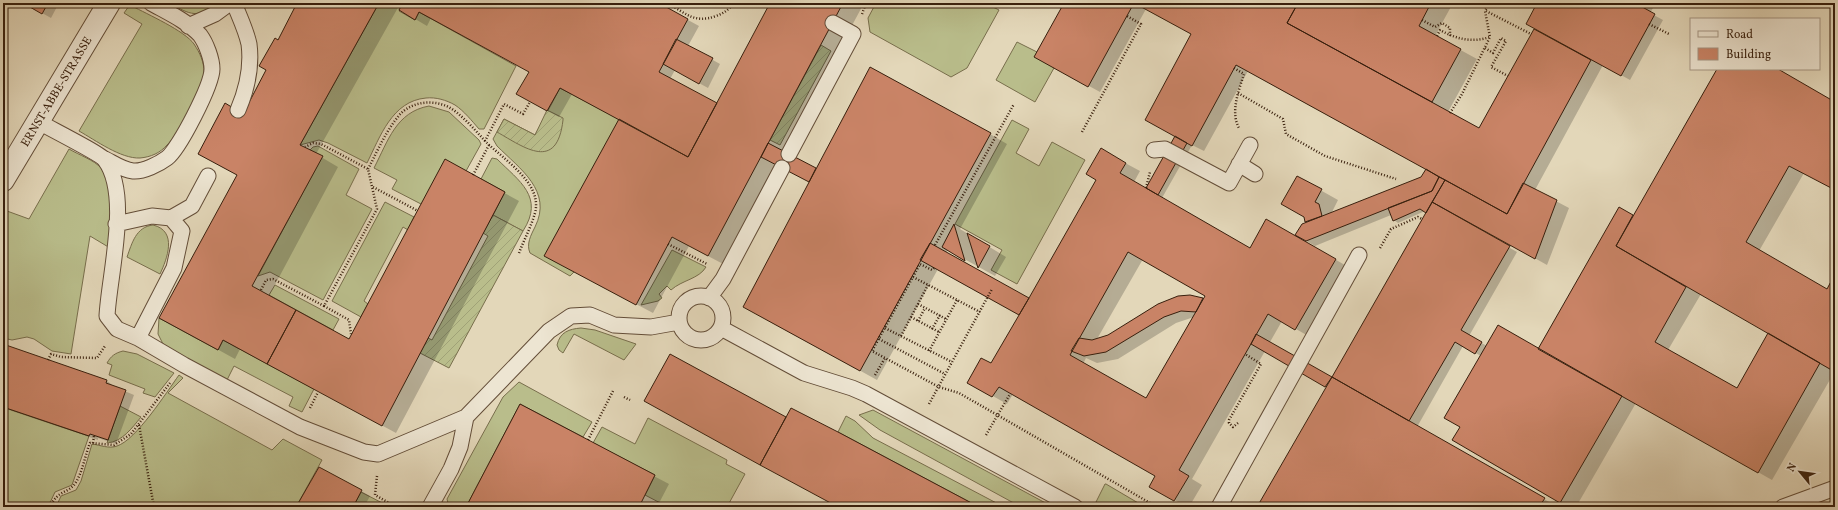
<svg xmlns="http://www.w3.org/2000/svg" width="1838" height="510" font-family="Vollkorn,serif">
  <defs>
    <pattern id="garden-furrows" width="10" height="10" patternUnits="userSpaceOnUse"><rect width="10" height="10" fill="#b9bd8b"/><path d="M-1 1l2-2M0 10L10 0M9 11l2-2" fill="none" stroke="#a0a277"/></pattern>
  </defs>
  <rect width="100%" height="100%" fill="#e3d7b9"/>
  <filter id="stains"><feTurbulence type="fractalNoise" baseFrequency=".005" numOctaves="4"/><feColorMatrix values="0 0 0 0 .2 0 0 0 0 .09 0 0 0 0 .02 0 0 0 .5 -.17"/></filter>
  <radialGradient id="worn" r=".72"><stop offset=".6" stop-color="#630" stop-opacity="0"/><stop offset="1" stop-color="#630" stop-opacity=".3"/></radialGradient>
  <path fill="#b9bd8b" stroke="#786e4c" d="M170,3H218C198,19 190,15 170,3Z
    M379,3H397L402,5L399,11L415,20L419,12L516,66L484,129H479C472,121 464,111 455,105C446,100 436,97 426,98C392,101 380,137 367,163L328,143L319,140L300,145Z
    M876,3H990L989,5L999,10L967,68L951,77L870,32L868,18Z
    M129,6H132C147,14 185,31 194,44C200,53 204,62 204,72C204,87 178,135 167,145C160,153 151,157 140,158C121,159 95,140 79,131L142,24L124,13Z
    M1017,42L1037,52L1054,68L1035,102L996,80Z
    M560,88L619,119L574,272L570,276L530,253C526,244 531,235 535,227C553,191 520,169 497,146L493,139L504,119L535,135Z
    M429,106L449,112L479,140L481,144L466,171L421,204L392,189L397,180L374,168C388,141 396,112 429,106Z
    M1012,120L1029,129L1016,153L1039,166L1052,142L1085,160L1017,284L991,270L1002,250L955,224Z
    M318,146L359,169L346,195L372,209L323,300L270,272L258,276L322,157L310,150L313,147Z
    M69,149C79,155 94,160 101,168C115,183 110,228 110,248L90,236L71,354L52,351L34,339L27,337L12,340L3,338V217L7,211L29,219Z
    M492,158L497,159C519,181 545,197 523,231L493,215L505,192L481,179Z
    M385,202L414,217L408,230L403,227L364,301L368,304L361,317L332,301Z
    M153,225C178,231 167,259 160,274L127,257C132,243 136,227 153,225Z
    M672,250L706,267C699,279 682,280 671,290L667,286L659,294L662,298L658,301L641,305Z
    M275,285L339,319L333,330L269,295Z
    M159,318L218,350L223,340L314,389L302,412L289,406L293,397L234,366L227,380L164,346L158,334Z
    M581,328L595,330L636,344L624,360L574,334L563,353L559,350L557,345C560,332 569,329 581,328Z
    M123,351L137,354L174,373L155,397L143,393L145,389L109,375L112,365L107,363C111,356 115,353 123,351Z
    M179,375L183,378L168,393L272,450L283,439L322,460L296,507H194L191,505L189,507H56L61,496L76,490L81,481L92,444C100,445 109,449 117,446C136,440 166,393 179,375Z
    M519,382L592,422L583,437L520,404L466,507H449L447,499L503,397Z
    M120,406L141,417C132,428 122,442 107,443Z
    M3,407L89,436L72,485L55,492L48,507H3Z
    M873,410L1053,507H1021L880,430L859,415Z
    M846,416L855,421L873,438L1004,507H979L838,432Z
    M648,418L727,460L726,464L745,474L727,507H668L645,495L655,475L593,443L602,427L635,444Z
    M1105,484H1106L1145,507H1105L1096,502Z
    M361,492L390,507H353Z"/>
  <path fill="url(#garden-furrows)" stroke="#786e4c" d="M821,45L831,51L780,145L770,140Z
    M547,110L563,118V120C557,172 525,148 497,132L504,119L535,135Z
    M493,215L523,231L449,368L420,353L428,338L432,340L488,236L483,233Z"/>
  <path fill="#0003" fill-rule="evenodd" d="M24,3H59L51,18Z
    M298,3H657L699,26L688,46L720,64L708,88L675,70L670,79L717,105L771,3H864L784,153L817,170L990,134L1007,144L960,229L1006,257L995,276L948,250L946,253L1030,299L1098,179L1101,150L1140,171L1134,182L1147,190L1176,136L1192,34L1146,9L1100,92L1047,63L1065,3H1453L1435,36L1477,59L1448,112L1480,130L1535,29L1538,3H1656L1650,13L1663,20L1630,80L1603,65L1535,190L1569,208L1547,265L1442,206L1441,208L1517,252L1469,336L1487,346L1539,350L1619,209L1633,217L1718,69H1776L1835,103V189L1804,173L1759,251L1827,290L1835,276V371L1772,480L1636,403L1576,507H1569L1454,440L1461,427L1481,356L1463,346L1417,427L1558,507H1259L1327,387L1265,351L1192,479L1202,485L1189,507H1187L1150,486L1156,476L1013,394L1007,404L968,382L992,365L1021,315L938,269L877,380L761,316L810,182L778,165L725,265L689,246L653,313L562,265L620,120L572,94L559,117L529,101L530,72L431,18L427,26L400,10L403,5L400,4L316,154L338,167L269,296L350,340L446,161L519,201L396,433L240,349L235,359L177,327L238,175L244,115L268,70L278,41ZM1248,71L1427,169L1422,178L1331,214L1338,200L1297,177L1304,217L1308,223L1296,235L1315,246L1391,215L1394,220L1398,223L1425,211L1427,212L1332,378L1270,342L1282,321L1310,337L1350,268L1267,220L1250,249L1162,198L1192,145L1204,151ZM1143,259L1206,295L1204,300L1189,296L1109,335L1097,339ZM1701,294L1769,333L1737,390L1668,350ZM1194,317L1146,400L1083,364L1086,358L1097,363L1118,359L1176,323Z
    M3,345L107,381L115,387L134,395L116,444L98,438V440L3,408Z
    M521,406L669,484L657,507H467Z
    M319,468L370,496L364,507H298Z"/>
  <path fill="#c98366" stroke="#381f0d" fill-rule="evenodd" d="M23,3H48L42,14Z
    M297,3H379L300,145L323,156L252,286L296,310L267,364L223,340L218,350L159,318L237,175L198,154L225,103L243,114L266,70L259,66L275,38L278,40Z
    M403,3H659L688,19L659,72L717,103L688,157L560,88L547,111L516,94L529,72L419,12L415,20L399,10Z
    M770,3H843L708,256L672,237L636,305L544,256L619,119L688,157Z
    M1064,3H1298L1287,23L1479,128L1534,29L1591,60L1507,214L1236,65L1192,146L1145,120L1191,34L1134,3L1088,87L1034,57Z
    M1298,3H1431L1419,26L1461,49L1432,102L1287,23Z
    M1537,3H1635L1655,14L1621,76L1526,24Z
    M676,39L713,58L699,84L663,64Z
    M870,67L991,133L860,371L743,307Z
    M1717,69H1778L1835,102V190L1789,166L1746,242L1827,289L1835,274V372L1616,246Z
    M1175,136L1187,143L1158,195L1146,188Z
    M768,143L816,168L809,182L761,157Z
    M1101,148L1126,163L1120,173L1250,248L1266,219L1336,259L1295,330L1268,314L1179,470L1189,476L1174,501L1149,487L1155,476L999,387L992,397L967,383L981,358L991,363L1029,298L1096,180L1086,174ZM1128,252L1205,296L1146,398L1070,355Z
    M445,159L505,192L382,426L267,364L296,310L349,339Z
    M1426,169L1439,177L1432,191L1306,241L1295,235L1302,224L1421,177Z
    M1297,176L1322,189L1315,202L1319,204L1322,216L1305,222L1304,217L1281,204Z
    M1439,177L1445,180L1426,213L1420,209L1393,221L1388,208L1432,191Z
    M1445,180L1507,214L1523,183L1557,200L1535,259L1432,202Z
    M1432,202L1510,246L1461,330L1482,342L1475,354L1455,342L1409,421L1332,377Z
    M1619,207L1633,215L1616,246L1686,287L1655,342L1737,388L1768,333L1820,363L1758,473L1538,349Z
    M954,224L965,261L942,247Z
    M967,233L990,246L978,268Z
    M930,243L1029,298L1019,315L920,260Z
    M1190,295L1203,298L1196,312L1181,311L1164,317L1106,352L1084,356L1071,351L1079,338L1092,340L1108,335L1158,304L1178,296Z
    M1498,325L1622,396L1560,503L1452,440L1460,427L1444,418Z
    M1256,334L1332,377L1325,387L1251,344Z
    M3,344L107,380L106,383L126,390L108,440L90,434L89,436L3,407Z
    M670,354L786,417L760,465L644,401Z
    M1332,377L1545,498L1539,507H1257Z
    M520,404L655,475L639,507H466Z
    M791,408L838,432L979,507H838L760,465Z
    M319,467L362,490L353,507H296Z"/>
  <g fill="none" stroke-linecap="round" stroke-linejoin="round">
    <defs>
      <path id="lane" d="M234,3C239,16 246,30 249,44C252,67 247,89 238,110
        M188,26L215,14L230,3
        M39,122C49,128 101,154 105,160C131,195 109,275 107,316L117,329L138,338L184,365L300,427L364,452L378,454L466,417L549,331L571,316L590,315L614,325L651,327L679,322
        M1154,150L1165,149L1229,183L1250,145
        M789,154L853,34L833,23
        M105,159C113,163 123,170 133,171C143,172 159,164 167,158C179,149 212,85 212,69C212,59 206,43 200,35C187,21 167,12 151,3
        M1239,164L1255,174
        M116,224L152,216L171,218L192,206L208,176
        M679 318a22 22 0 1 1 44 0a22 22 0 1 1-44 0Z
        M709,298L723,279L782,168
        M721,328L804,373L852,388L866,394L1075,507
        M138,338L174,268L182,231L171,218
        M430,507L451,469L460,447L466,417
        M1219,507L1359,255
        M1783,507L1835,488"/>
      <path id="street" d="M3,180L109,3"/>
    </defs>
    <use href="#lane" stroke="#634d38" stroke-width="17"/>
    <use href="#street" stroke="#634d38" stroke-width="24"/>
    <path stroke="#381f0d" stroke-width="2.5" stroke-dasharray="1 2" stroke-linecap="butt" d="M667,3C686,13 694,24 716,16C724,13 729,10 733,3
      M1486,11L1531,34
      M862,14L866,3
      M1422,20L1435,27L1442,23L1450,28V36
      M1649,24L1669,34
      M1437,36L1440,30C1456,39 1472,43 1490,37
      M1485,48L1493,53L1501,38L1506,41L1491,67L1508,76
      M1234,68L1244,74C1239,90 1230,112 1239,128
      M1238,93L1283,119L1286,134L1325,156L1396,179
      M1450,113L1462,94L1490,37L1485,11L1489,3
      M1082,132L1141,24L1127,16
      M368,169C377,152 385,133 397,118C409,101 435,98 452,109C465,118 475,130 485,141
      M473,175L489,145
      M373,187L418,211
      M1146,188L1150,172
      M668,244L707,264
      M935,245L1014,104
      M1380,248L1391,229L1418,217L1422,219
      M519,253C524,240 531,227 535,213C543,183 504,160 485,141L504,104L523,114L530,102
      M934,268L932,270L920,264L872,351L939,387L959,393L1157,507
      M913,277L980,312
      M261,290L266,280L273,279L324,306L377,209L368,169L321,144L313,143L305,147
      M918,304L946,319
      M324,306L349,320L351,334
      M911,317L939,332
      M918,321L925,308
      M885,328L952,362
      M932,329L940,315
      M901,336L928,285
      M879,339L945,374
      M929,351L957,300
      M48,360L51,354L61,357L97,358L105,346
      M875,375L885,358
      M624,397L630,400
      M929,404L992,289
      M310,408L318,392
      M1238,423L1233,427L1229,423V420L1261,364L1245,354
      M139,425L154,507
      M986,435L1010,394
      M588,440L613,391
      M93,443L94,436
      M377,476L375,495L396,507
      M641,504L647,507
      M41,507L52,502
      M50,507C58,489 69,494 76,482C83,471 85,455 90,443L114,445L131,434L170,383"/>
    <use href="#lane" stroke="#ede5d2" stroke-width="15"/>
    <use href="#street" stroke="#ede5d2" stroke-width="22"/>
  </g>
  <g text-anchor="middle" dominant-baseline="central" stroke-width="4" stroke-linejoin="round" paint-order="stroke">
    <g font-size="12" fill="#381f0d" stroke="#ede5d2">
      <text transform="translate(57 92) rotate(-59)">ERNST-ABBE-STRASSE</text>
    </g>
  </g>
  <rect width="1838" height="510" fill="none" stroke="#e3d7b9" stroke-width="16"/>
  <rect x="4" y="4" width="1830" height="502" fill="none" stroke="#381f0d" stroke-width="2"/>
  <rect x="8" y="8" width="1822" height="494" fill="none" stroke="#381f0d"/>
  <rect x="1690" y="18" width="130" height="52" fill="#ede5d2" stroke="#a59683"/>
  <rect x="1698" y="31" width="20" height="6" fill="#ede5d2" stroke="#a59683"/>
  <text x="1726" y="38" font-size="12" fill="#381f0d">Road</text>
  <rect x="1698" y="48" width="20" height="12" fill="#c98366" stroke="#a59683"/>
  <text x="1726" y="58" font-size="12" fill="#381f0d">Building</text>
  <g transform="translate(1800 472) rotate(299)" stroke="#ede5d2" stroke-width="3" paint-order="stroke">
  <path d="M0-3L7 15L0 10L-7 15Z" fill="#381f0d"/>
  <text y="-6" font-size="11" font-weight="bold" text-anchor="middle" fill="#381f0d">N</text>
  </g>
  <rect width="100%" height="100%" filter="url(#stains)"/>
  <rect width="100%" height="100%" fill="url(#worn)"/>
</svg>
